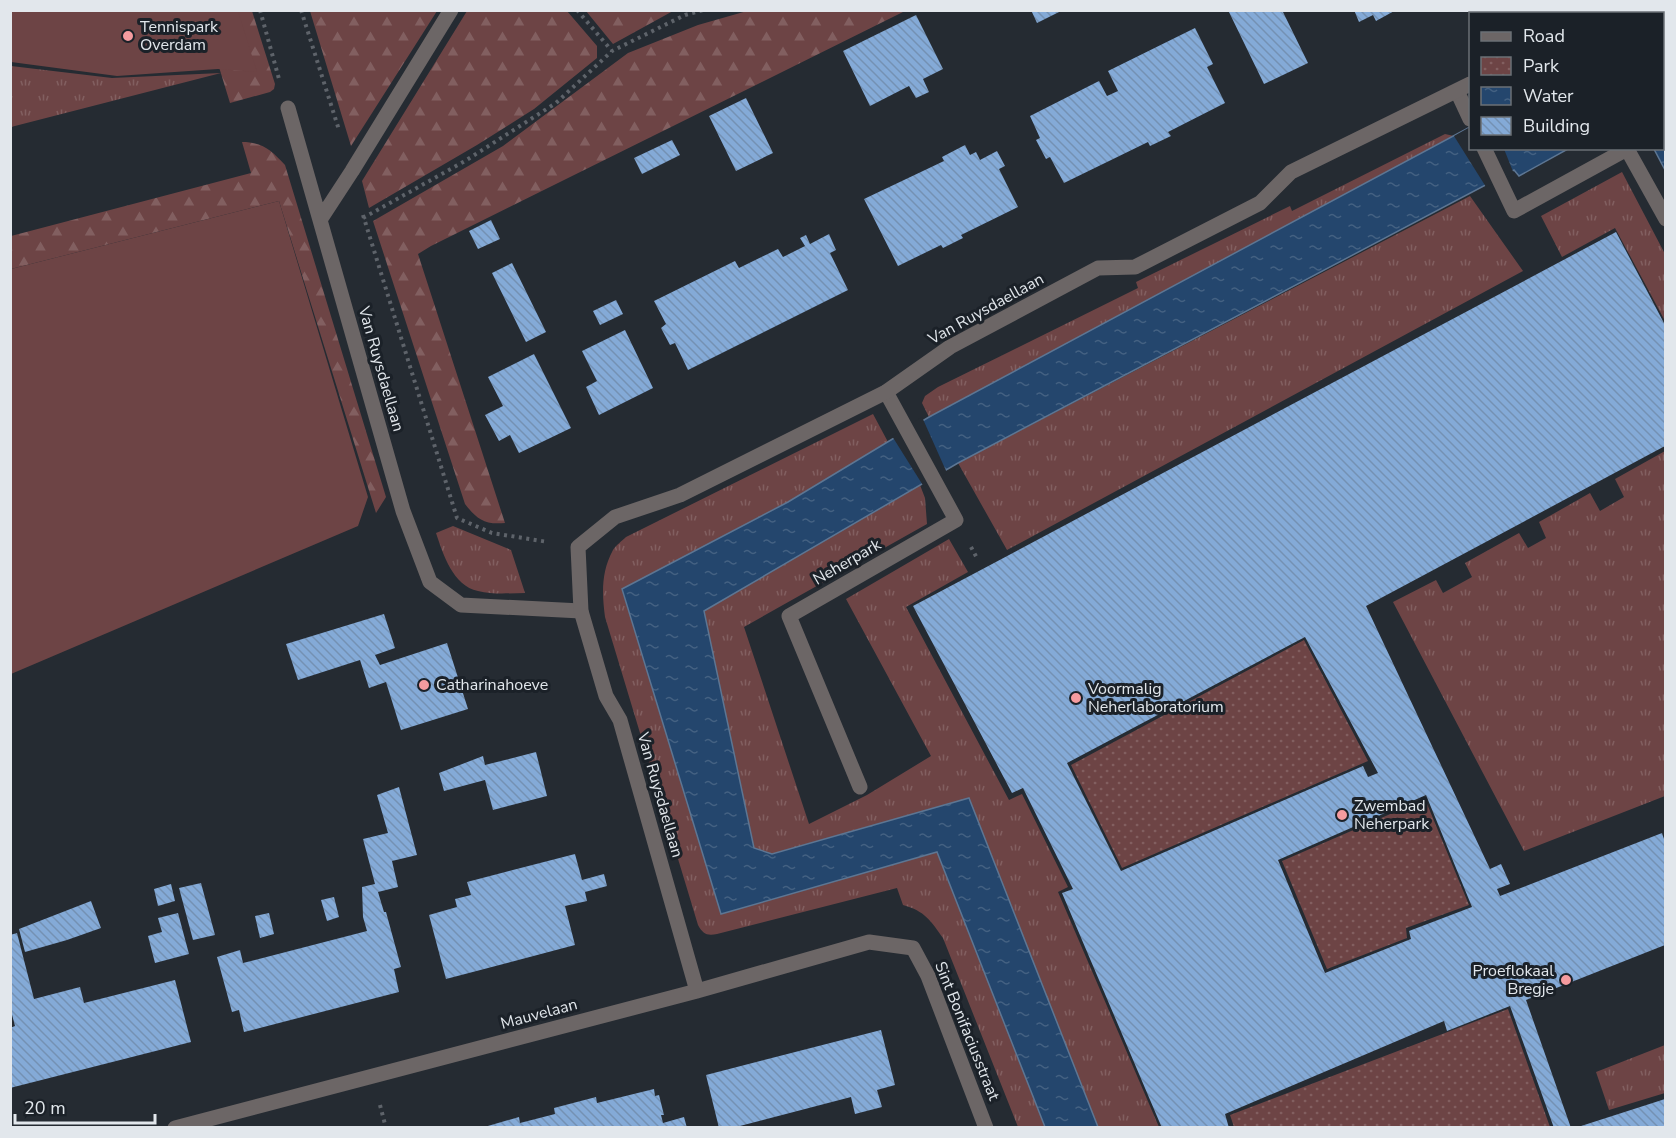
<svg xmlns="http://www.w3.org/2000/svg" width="1676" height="1138" font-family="'Nunito Sans',sans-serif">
  <defs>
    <pattern id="grass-tufts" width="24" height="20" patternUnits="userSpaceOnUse" patternTransform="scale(1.5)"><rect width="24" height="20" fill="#6d4445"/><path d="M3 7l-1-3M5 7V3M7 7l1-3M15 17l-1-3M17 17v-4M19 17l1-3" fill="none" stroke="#825f60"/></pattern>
    <pattern id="forest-firs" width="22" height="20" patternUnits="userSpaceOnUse" patternTransform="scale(1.5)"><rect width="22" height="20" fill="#6d4445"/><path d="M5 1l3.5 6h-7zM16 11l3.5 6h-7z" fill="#825f60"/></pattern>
    <pattern id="park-dots" width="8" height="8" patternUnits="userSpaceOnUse" patternTransform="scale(1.5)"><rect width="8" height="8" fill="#6d4445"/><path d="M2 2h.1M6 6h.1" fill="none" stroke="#825f60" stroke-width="1.8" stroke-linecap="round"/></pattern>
    <pattern id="water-ripples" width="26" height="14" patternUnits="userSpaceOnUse" patternTransform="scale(1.5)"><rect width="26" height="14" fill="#24466d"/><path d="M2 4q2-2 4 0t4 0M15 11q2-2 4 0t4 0" fill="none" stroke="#446182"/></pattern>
    <pattern id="building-back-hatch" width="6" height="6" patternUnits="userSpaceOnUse" patternTransform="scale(1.5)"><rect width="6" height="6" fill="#84aad7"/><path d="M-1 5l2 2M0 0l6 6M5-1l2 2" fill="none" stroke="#7491b3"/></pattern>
  </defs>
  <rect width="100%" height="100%" fill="#252b32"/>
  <path fill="url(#grass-tufts)" d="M11,66L112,78L221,73L11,127Z
    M1445,134L1454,136L929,417L922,403L925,396L938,387L1138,288L1136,282L1290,206L1292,211Z
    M1622,172L1665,254V321L1615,228L1562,257L1541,216Z
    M1470,196L1523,271L1007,550L958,463Z
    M873,414L888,442L788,502L622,589L721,913L937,851L1045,1127H1018L943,938C931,921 925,911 903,905L897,888L717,934C707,936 703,934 698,925L605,617C602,594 601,572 613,550C616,545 622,541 626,537Z
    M1665,451V796L1524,851L1393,602L1436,580L1443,593L1472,577L1465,563L1519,533L1528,548L1546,538L1539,522L1590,493L1600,511L1624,497L1615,479Z
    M920,485L925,498L927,524L744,627L809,824L867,795L931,756L846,599L949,539L968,572L906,607L1009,800L1022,794L1068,887L1058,892L1159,1127H1098L969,798L772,854L754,848L704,611Z
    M453,526L511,550L525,593C510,593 494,595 478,591C453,586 443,554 436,533Z
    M1665,1045V1093L1609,1110L1596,1072Z"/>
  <path fill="url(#forest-firs)" d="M125,11H252L275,84L274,89L270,92L230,103L219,67Z
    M310,11H437L351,146Z
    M467,11H567L597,46V58L534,109L477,145L369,208L362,181Z
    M586,11H673L613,44Z
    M747,11H905L431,246L418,254L505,523C484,525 477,519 465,504L373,221L503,146L628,53L698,25Z
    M242,142C263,142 272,151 285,165L386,497L376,513L279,201L11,269V236L251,173Z"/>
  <path fill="url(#park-dots)" d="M1304,640L1368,761L1122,868L1071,765Z
    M1425,799L1469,905L1406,928L1407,938L1327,969L1282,861Z
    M1508,1009L1550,1127H1234L1230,1115Z"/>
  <path fill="#6d4445" d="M238,11L257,72L218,69L117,76L11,62V11Z
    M279,201L368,497L358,526L11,674V269Z"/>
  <path fill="url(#water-ripples)" stroke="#5d7693" stroke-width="1.5" d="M1665,45V170L1654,149L1662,148V46Z
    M1470,127V148L1568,149L1519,176L1514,170L958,463L704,611L754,848L772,854L969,798L1098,1127H1045L937,852L721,914L622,589L788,502L929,417Z"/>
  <path fill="#252b32" d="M1470,127V148L1504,149L1514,174L1486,187L1454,136Z
    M922,417L947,473L924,487L892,436Z"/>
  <path fill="url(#building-back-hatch)" fill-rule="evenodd" d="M1031,10H1063L1037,23Z
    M1228,10H1282L1308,63L1264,84Z
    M1354,10H1396L1376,21L1373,15L1359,22Z
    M916,15L943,69L923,79L929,92L916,98L909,86L870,106L843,51Z
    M1195,28L1213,64L1207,67L1225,103L1168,132L1171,136L1150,146L1148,142L1064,183L1050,157L1046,159L1036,140L1040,138L1030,116L1099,81L1107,96L1118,91L1108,71Z
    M746,98L773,153L736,171L709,116Z
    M672,140L680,155L642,174L634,158Z
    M965,145L970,155L976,152L980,160L997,151L1005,166L999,169L1018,207L961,235L963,238L943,248L941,245L898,266L864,199L944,161L942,157Z
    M491,220L500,239L478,249L469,231Z
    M1616,232L1665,325V446L1366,606L1490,869L1501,864L1510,884L1497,889L1500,896L1662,833L1665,842V945L1526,1000L1571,1128H1554L1510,1006L1447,1031L1444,1021L1225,1114L1229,1128H1162L1062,893L1073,889L1023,788L1012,793L913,606ZM1305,637L1378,773L1368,777L1363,766L1121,871L1067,763ZM1426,795L1472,907L1409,931L1411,939L1325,973L1278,860Z
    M829,234L836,250L830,253L848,290L688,370L675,343L670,345L661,328L666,324L654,301L735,261L739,268L778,249L783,257L805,246L800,238L806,235L810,244Z
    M512,263L546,332L526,342L492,273Z
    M616,300L623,314L600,325L593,311Z
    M625,330L653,388L599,415L586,387L597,381L582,351Z
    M534,354L571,428L519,453L510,435L499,441L485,415L503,406L488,377Z
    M384,614L395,648L375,655L380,665L447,643L468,709L401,730L386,682L369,688L360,660L298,680L286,644Z
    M536,752L547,796L493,810L485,780L444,791L439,773L483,756L485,765Z
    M399,787L417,855L392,861L398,887L378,892L384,912H386L401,967L394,969L399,992L244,1032L239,1010L232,1012L217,957L240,950L243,963L367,931L363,917L362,887L375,884L363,839L388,833L377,795Z
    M575,854L582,880L604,874L607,886L585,892L587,901L565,906L575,945L446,979L429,915L457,907L455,899L471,895L467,882Z
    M201,883L215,935L193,940L179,888Z
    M171,884L175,901L158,906L154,889Z
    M334,897L339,917L327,921L321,900Z
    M91,901L101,928L67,940L25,952L19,929Z
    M178,913L189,954L155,963L148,936L162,932L158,918Z
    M269,913L274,934L260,938L255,916Z
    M17,933L34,999L80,987L84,1003L175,980L191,1042L10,1088V1028L15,1026L10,1007V935Z
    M881,1030L895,1085L877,1090L882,1107L855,1114L851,1097L732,1128H719L706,1075Z
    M654,1089L655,1096L659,1095L664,1115H661L663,1123L684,1117L687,1128H481L519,1117L520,1123L555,1114L554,1108L573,1103L596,1097L597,1103Z
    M1665,1099V1128H1578V1127Z"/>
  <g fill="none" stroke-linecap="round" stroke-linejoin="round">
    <path stroke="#5e636a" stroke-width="4" stroke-dasharray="3 4.5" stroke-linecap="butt" d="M260,10L279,79
      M301,10L339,130
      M577,10L612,51
      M363,215L457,518L492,533L548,542
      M363,218L465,161L556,103L612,51L685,15L703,10
      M971,547L978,560
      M380,1105L386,1128"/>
    <path stroke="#6c6666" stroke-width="15" d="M1457,91L1470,119
      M288,108L403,511L430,582L461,605L581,611
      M1484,148L1514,211L1627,149L1666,219
      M320,220L352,171L451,10
      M860,787L789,616L956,520L886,392"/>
    <path stroke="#6c6666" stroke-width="15" d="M1627,14L1628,10
      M697,991L620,720L606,696L581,611L578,547L615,517L680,495L886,392L950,347L1098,268L1135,267L1260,203L1291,172L1470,84
      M175,1128L697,991L869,942L913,948L928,976L986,1128"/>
  </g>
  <g fill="#f59b9f" stroke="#1b2128" stroke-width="2">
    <circle cx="128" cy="36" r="6"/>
    <circle cx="424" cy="685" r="6"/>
    <circle cx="1076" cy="698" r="6"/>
    <circle cx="1342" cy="815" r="6"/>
    <circle cx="1566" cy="980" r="6"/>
  </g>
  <g text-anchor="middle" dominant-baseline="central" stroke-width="6" stroke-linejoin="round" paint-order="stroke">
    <g font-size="16" fill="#e2e7ec" stroke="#1b2128" text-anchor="start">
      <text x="140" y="27">Tennispark<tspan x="140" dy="18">Overdam</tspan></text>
      <text x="436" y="685">Catharinahoeve</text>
      <text x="1088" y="689">Voormalig<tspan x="1088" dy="18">Neherlaboratorium</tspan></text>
      <text x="1354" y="806">Zwembad<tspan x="1354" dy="18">Neherpark</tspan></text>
      <text x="1554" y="971" text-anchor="end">Proeflokaal<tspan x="1554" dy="18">Bregje</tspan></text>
    </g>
    <g font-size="16" fill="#e2e7ec" stroke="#1b2128">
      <text transform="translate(986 309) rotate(-29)">Van Ruysdaellaan</text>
      <text transform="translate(381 369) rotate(74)">Van Ruysdaellaan</text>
      <text transform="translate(847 562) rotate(-30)">Neherpark</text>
      <text transform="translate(660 795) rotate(74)">Van Ruysdaellaan</text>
      <text transform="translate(539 1014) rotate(-15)">Mauvelaan</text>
      <text transform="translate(967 1031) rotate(68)">Sint Bonifaciusstraat</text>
    </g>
  </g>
  <rect width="1676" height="1138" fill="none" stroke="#e2e7ec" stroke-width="24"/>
  <rect x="1469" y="12" width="195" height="138" fill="#1b2128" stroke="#6b7076" stroke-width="1.5"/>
  <rect x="1481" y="32" width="30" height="9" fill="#6c6666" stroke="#6b7076" stroke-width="1.5"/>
  <text x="1523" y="42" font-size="18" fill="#e2e7ec">Road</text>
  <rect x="1481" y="57" width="30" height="18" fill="url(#park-dots)" stroke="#6b7076" stroke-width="1.5"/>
  <text x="1523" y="72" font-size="18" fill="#e2e7ec">Park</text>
  <rect x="1481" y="87" width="30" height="18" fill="url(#water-ripples)" stroke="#6b7076" stroke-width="1.5"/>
  <text x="1523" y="102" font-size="18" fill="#e2e7ec">Water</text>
  <rect x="1481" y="117" width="30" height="18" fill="url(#building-back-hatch)" stroke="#6b7076" stroke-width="1.5"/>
  <text x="1523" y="132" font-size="18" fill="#e2e7ec">Building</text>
  <path d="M15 1114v9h140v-9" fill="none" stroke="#e2e7ec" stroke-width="3"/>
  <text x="24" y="1114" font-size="18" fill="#e2e7ec" stroke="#1b2128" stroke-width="4.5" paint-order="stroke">20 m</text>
</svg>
